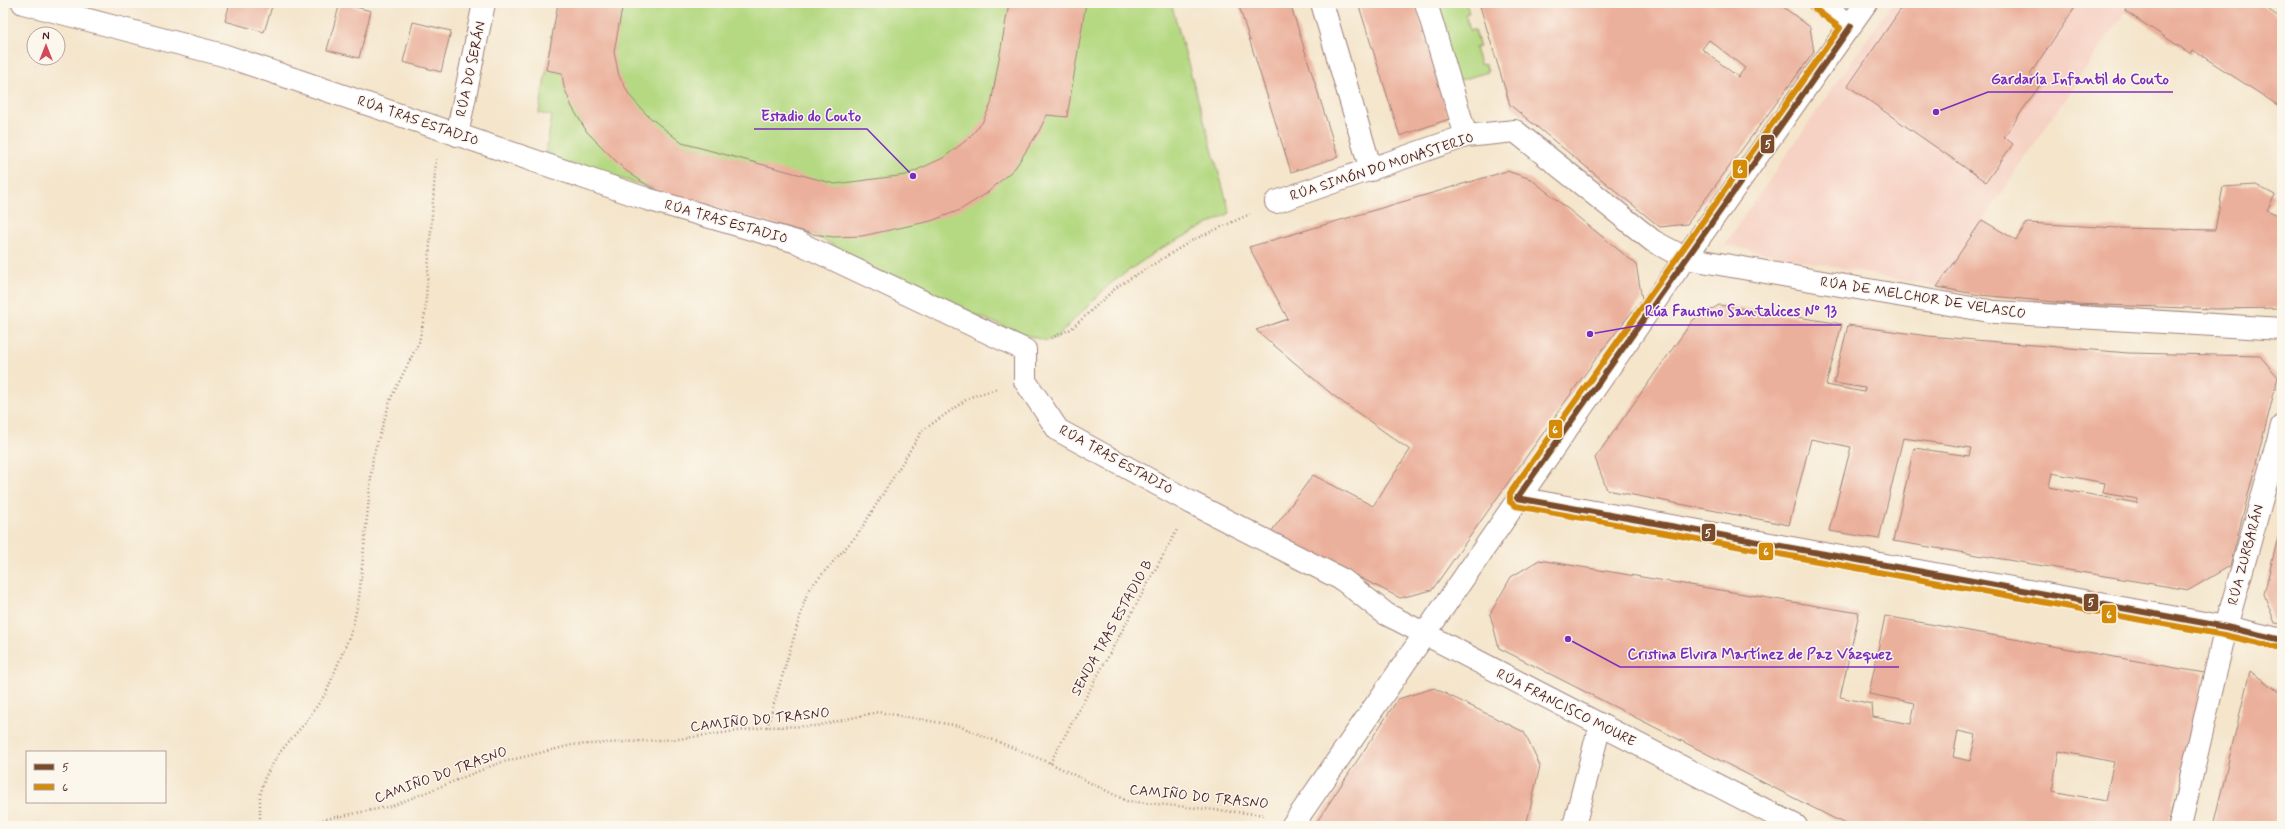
<svg xmlns="http://www.w3.org/2000/svg" width="2285" height="829" font-family="Mynerve,sans-serif">
  <rect width="100%" height="100%" fill="#fbf7ec"/>
  <filter id="ink" filterUnits="userSpaceOnUse"><feTurbulence type="fractalNoise" baseFrequency=".025" numOctaves="2"/><feDisplacementMap in="SourceGraphic" scale="8" xChannelSelector="R" yChannelSelector="G"/><feConvolveMatrix kernelMatrix="1 2 1 2 8 2 1 2 1" color-interpolation-filters="sRGB"/></filter>
  <filter id="wash" filterUnits="userSpaceOnUse"><feTurbulence type="fractalNoise" baseFrequency=".012" numOctaves="4" result="noise"/><feDisplacementMap in="SourceGraphic" scale="16" xChannelSelector="R" yChannelSelector="G"/><feGaussianBlur stdDeviation="0.9" result="paint"/><feColorMatrix in="noise" values="0 0 0 0 0 0 0 0 0 0 0 0 0 0 0 0 0 1.4 0 .05"/><feComposite in="paint" operator="in"/></filter>
  <g filter="url(#wash)">
    <rect width="100%" height="100%" fill="#f4e5cb"/>
    <path fill="#f6d2c4" d="M1892,3H2131L1937,287L1724,245Z"/>
    <path fill="#b5d982" stroke="#807c56" d="M558,3H1171L1230,213L1158,250L1111,283L1057,337L1047,341L1026,335L914,291L813,234L545,157L552,116L539,113Z
      M1432,3H1466L1469,13L1465,14L1470,30H1475L1480,47L1475,48L1480,64L1486,65L1488,72L1454,82Z"/>
    <g id="blocks">
      <path fill="#ebb09b" fill-rule="evenodd" d="M230,3H273L264,32L225,21Z
        M340,3L371,11L359,58L327,50Z
        M558,3H623L614,52L619,76L630,96L647,115L682,143L835,184L906,175L943,158L968,139L982,123L991,104L1009,3H1086L1067,117L1047,115L1039,131L1015,168L987,193L960,210L931,221L862,236L833,237L813,234L666,194L647,185L625,170L587,132L572,107L564,87L562,73L546,70Z
        M1238,3H1290L1338,157L1291,172Z
        M1358,3H1415L1449,119L1400,136Z
        M1479,3H1778L1810,27L1814,52L1687,224L1660,227L1510,105ZM1709,40L1745,68L1738,77L1702,49Z
        M1905,3H2078L2030,74L2042,82L2004,137L2013,144L1986,182L1848,86Z
        M2131,3H2259L2282,19V108L2193,50L2191,54L2125,11Z
        M413,22L451,31L441,72L403,62Z
        M1507,171L1531,179L1636,264L1642,299L1597,357L1432,590L1400,598L1271,532L1313,475L1373,506L1410,450L1334,396L1256,330L1288,319L1249,247Z
        M2256,185L2275,195L2267,210L2282,217V308L2216,309L2075,304L1980,295L1937,287L1982,220L2016,240L2027,223L2118,228L2215,230L2223,187Z
        M1719,305L1842,324L1826,385L1864,392L1865,388L1834,383L1848,325L1928,336L2128,353L2260,356L2278,377L2230,566L2189,590L1893,541L1914,448L1969,456L1971,448L1903,438L1879,539L1829,531L1851,447L1811,439L1789,525L1607,490L1595,458L1693,320ZM2052,473L2105,483L2103,493L2138,499L2137,503L2049,487Z
        M2281,525H2282V624L2275,623L2264,594Z
        M1539,560L1859,613L1840,697L1872,704L1873,717L1911,724L1915,703L1869,694L1885,616L2204,673L2168,826H1849L1499,648L1490,614L1511,577ZM1958,731L1976,735L1970,761L1953,757ZM2059,751L2114,762L2105,801L2052,791Z
        M2250,671L2282,694V826H2213Z
        M1434,688L1524,732L1540,766L1526,826H1314L1398,699Z"/>
    </g>
  </g>
  <g filter="url(#ink)">
    <use href="#blocks" fill-opacity="0" stroke="#9f827b" stroke-width="1"/>
    <g fill="none" stroke-linecap="round" stroke-linejoin="round">
      <defs>
        <path id="street" d="M23,3L223,55L647,199L797,242L1025,350V381L1058,430L1192,503L1343,580L1386,614L1400,621L1796,826
          M1322,3L1371,170
          M1426,3L1466,136
          M1820,3L1851,26
          M457,135L484,3
          M1276,202L1466,136L1515,131L1653,241L1685,258L1995,312L2282,329
          M1517,498L2226,627L2282,640
          M1292,826L1685,258L1866,3
          M1574,826L1600,725
          M2180,826L2226,627L2282,426"/>
      </defs>
      <use href="#street" stroke="#9f827b" stroke-width="24"/>
      <path stroke="#9f827b" stroke-width="2.5" stroke-dasharray="1 3" stroke-linecap="butt" d="M1051,338L1071,329L1118,286L1193,240L1250,214
        M767,727L808,590L858,534L922,431L970,397L997,389
        M1050,763L1178,528
        M260,826V796L265,777L280,752L305,723L326,693L352,630L359,598L373,457L391,398L419,342L425,313L436,159
        M291,826L392,806L499,763L572,745L678,739L767,727L816,726L878,712L959,726L1050,763L1127,801L1266,815"/>
      <use href="#street" stroke="#fff" stroke-width="22"/>
      <defs>
        <path id="bus-1" d="M1517,498L2226,627L2282,640
          M1517,498L1851,26"/>
        <path id="bus-2" d="M1815,9L1840,28L1510,493V502L1516,506L2224,635L2280,648"/>
      </defs>
      <use href="#bus-1" stroke="#fbf7ec" stroke-width="9"/>
      <use href="#bus-2" stroke="#fbf7ec" stroke-width="9"/>
      <use href="#bus-1" stroke="#7a4b2a" stroke-width="6"/>
      <use href="#bus-2" stroke="#d48b09" stroke-width="6"/>
    </g>
  </g>
  <g text-anchor="middle" dominant-baseline="central" stroke-width="3" stroke-linejoin="round" paint-order="stroke">
    <g font-size="14" fill="#4a1f2b" stroke="#fbf7ec">
      <text transform="translate(471 69) rotate(-78)">RÚA DO SERÁN</text>
      <text transform="translate(418 121) rotate(19)">RÚA TRAS ESTADIO</text>
      <text transform="translate(1382 167) rotate(-18)">RÚA SIMÓN DO MONASTERIO</text>
      <text transform="translate(726 222) rotate(16)">RÚA TRAS ESTADIO</text>
      <text transform="translate(1923 298) rotate(9)">RÚA DE MELCHOR DE VELASCO</text>
      <text transform="translate(1116 460) rotate(29)">RÚA TRAS ESTADIO</text>
      <text transform="translate(2246 555) rotate(-75)">RÚA ZURBARÁN</text>
      <text transform="translate(1112 628) rotate(-61)">SENDA TRAS ESTADIO B</text>
      <text transform="translate(1566 708) rotate(27)">RÚA FRANCISCO MOURE</text>
      <text transform="translate(760 720) rotate(-6)">CAMIÑO DO TRASNO</text>
      <text transform="translate(441 775) rotate(-20)">CAMIÑO DO TRASNO</text>
      <text transform="translate(1199 797) rotate(6)">CAMIÑO DO TRASNO</text>
    </g>
  </g>
  <path fill="none" stroke="#7b2cbf" stroke-width="1.5" d="M1936 112L1988 92H2173M913 176L867 129H754M1590 334L1642 325H1841M1568 639L1620 667H1899"/>
  <g fill="#7b2cbf" stroke="#fbf7ec" stroke-width="1.5">
    <circle cx="1936" cy="112" r="4"/>
    <circle cx="913" cy="176" r="4"/>
    <circle cx="1590" cy="334" r="4"/>
    <circle cx="1568" cy="639" r="4"/>
  </g>
  <g font-size="15" text-anchor="middle" font-weight="bold" fill="#7b2cbf" stroke="#fbf7ec" stroke-width="3" stroke-linejoin="round" paint-order="stroke">
    <text x="2080" y="84">Gardaría Infantil do Couto</text>
    <text x="811" y="121">Estadio do Couto</text>
    <text x="1741" y="316">Rúa Faustino Santalices Nº 13</text>
    <text x="1760" y="659">Cristina Elvira Martínez de Paz Vázquez</text>
  </g>
  <g stroke="#fbf7ec" stroke-width="1.5">
    <rect x="1760" y="134" width="15" height="20" rx="4" fill="#7a4b2a"/>
    <rect x="1732" y="159" width="16" height="20" rx="4" fill="#d48b09"/>
    <rect x="1548" y="419" width="15" height="20" rx="4" fill="#d48b09"/>
    <rect x="1701" y="523" width="15" height="19" rx="4" fill="#7a4b2a"/>
    <rect x="1758" y="542" width="16" height="19" rx="4" fill="#d48b09"/>
    <rect x="2083" y="593" width="16" height="19" rx="4" fill="#7a4b2a"/>
    <rect x="2101" y="604" width="16" height="20" rx="4" fill="#d48b09"/>
  </g>
  <g font-size="11" text-anchor="middle" font-weight="bold" fill="#fff">
    <text x="1768" y="148">5</text>
    <text x="1740" y="173">6</text>
    <text x="1555" y="433">6</text>
    <text x="1708" y="537">5</text>
    <text x="1766" y="555">6</text>
    <text x="2091" y="606">5</text>
    <text x="2109" y="618">6</text>
  </g>
  <rect width="2285" height="829" fill="none" stroke="#fbf7ec" stroke-width="16"/>
  <rect x="26" y="751" width="140" height="52" fill="#fbf7ec" stroke="#b4a19f"/>
  <rect x="34" y="764" width="20" height="6" fill="#7a4b2a" stroke="#b4a19f"/>
  <text x="62" y="771" font-size="12" fill="#4a1f2b">5</text>
  <rect x="34" y="784" width="20" height="6" fill="#d48b09" stroke="#b4a19f"/>
  <text x="62" y="791" font-size="12" fill="#4a1f2b">6</text>
  <g transform="translate(46 46)"><circle r="19" fill="#fbf7ec" stroke="#b4a19f"/>
  <path d="M0-3L7 15L0 10L-7 15Z" fill="#d1495b"/>
  <text y="-6" font-size="11" font-weight="bold" text-anchor="middle" fill="#4a1f2b">N</text>
  </g>
</svg>
